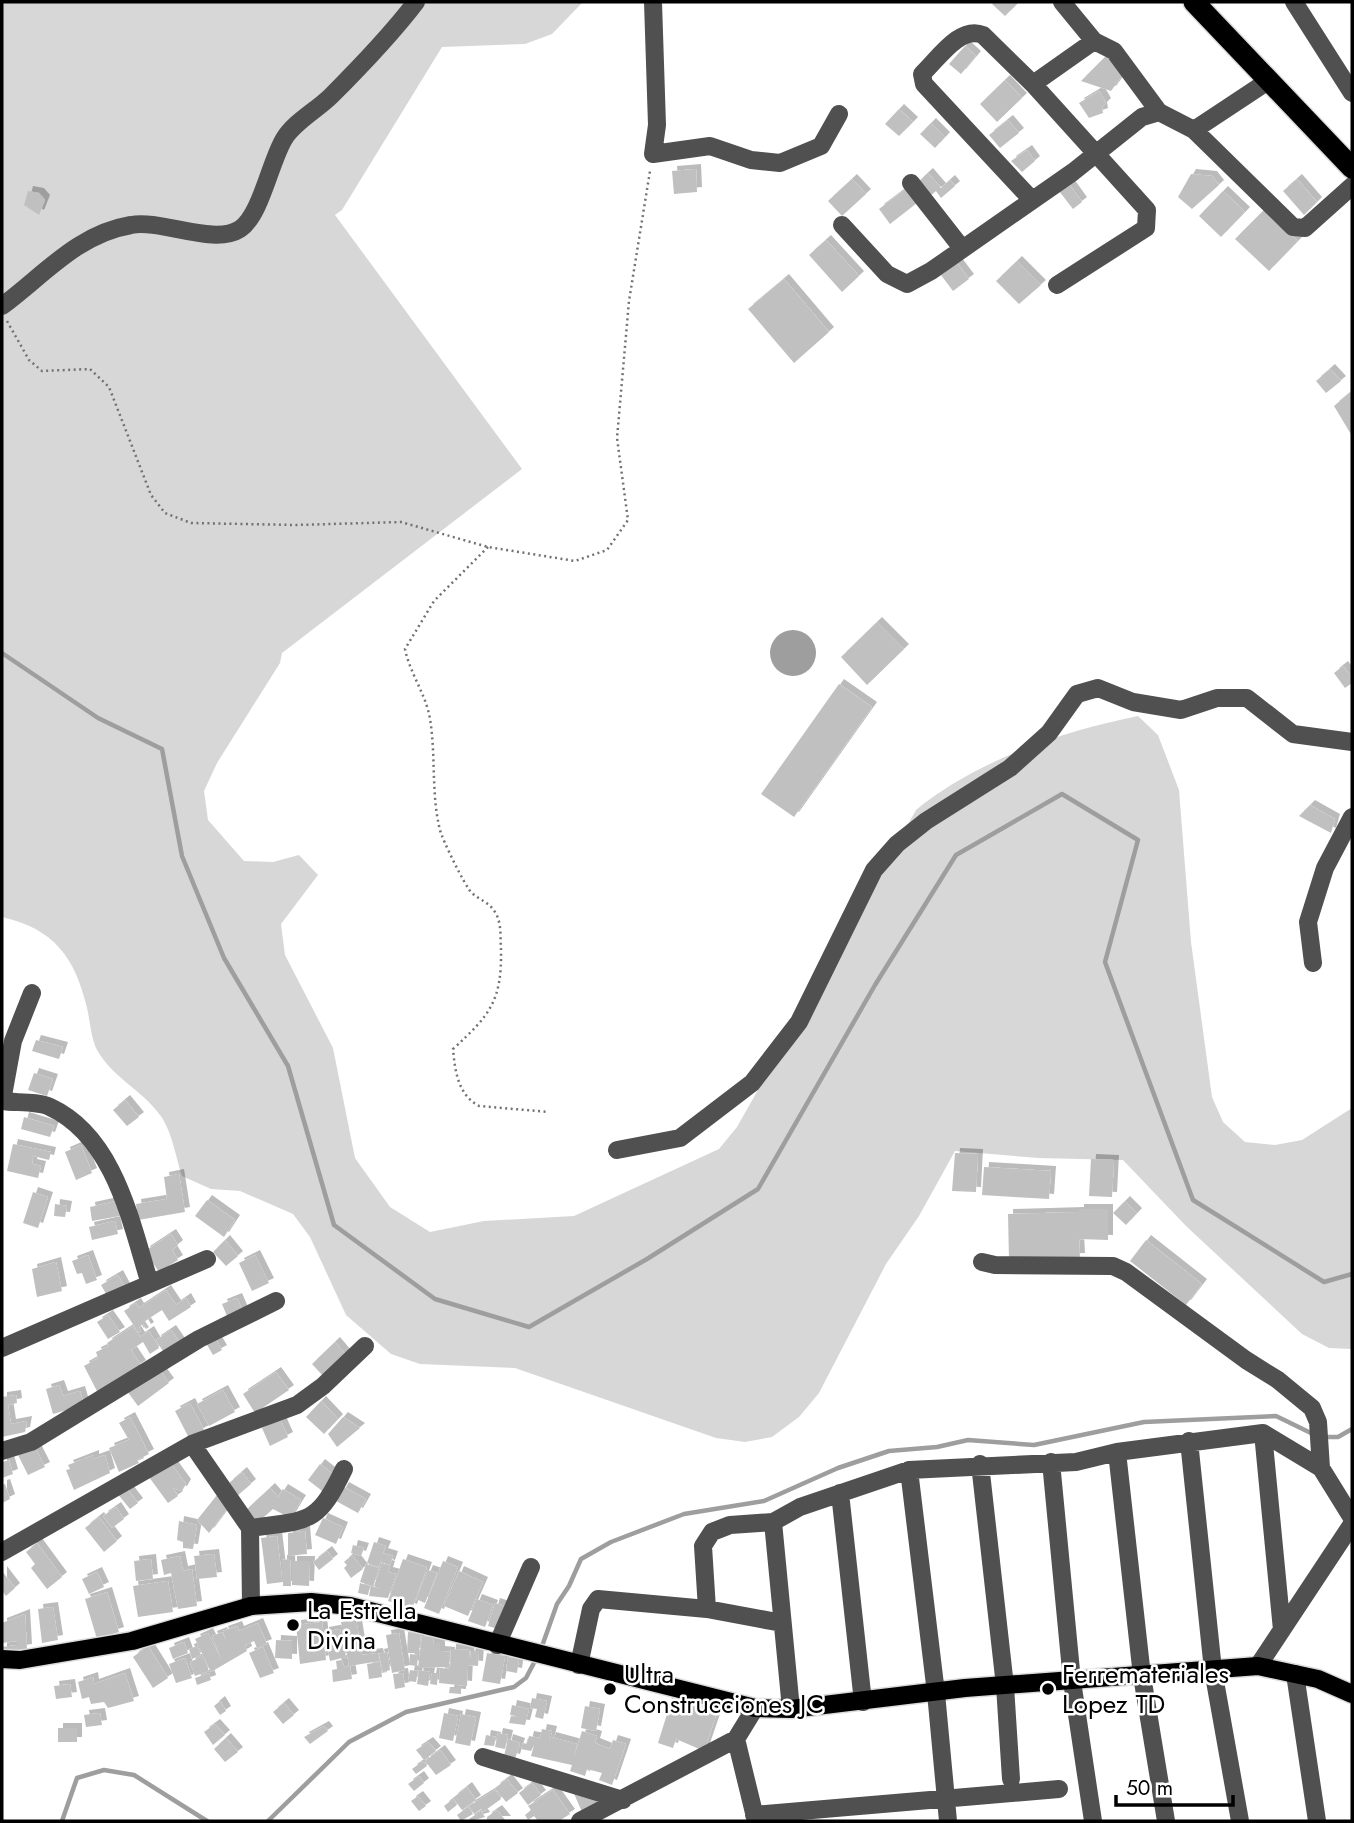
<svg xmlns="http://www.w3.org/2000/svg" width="1354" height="1823" font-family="Jost,sans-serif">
  <defs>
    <filter id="shadow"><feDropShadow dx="5" dy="-5" stdDeviation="0" flood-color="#0004"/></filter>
  </defs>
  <rect width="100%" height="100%" fill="#fff"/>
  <path fill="#d7d7d7" d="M2,2H583L552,34L525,44L442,47L342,210L335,215L522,469L282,653L280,663L217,763L204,791L208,820L244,861L273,862L299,855L318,875L281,924L285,955L333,1048L355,1158L390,1207L430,1232L484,1221L574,1216L719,1149L737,1127L916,810C975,761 1063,731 1138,716L1158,735L1179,790L1191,942L1212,1097L1223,1122L1245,1142L1275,1145L1302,1140L1352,1108V1349L1329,1348L1302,1334L1186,1226L1123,1160L1038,1158L955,1151L919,1216L886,1264L819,1393L799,1417L772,1437L745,1442L716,1438L515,1368L420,1364L391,1354L346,1315L310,1237L293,1214L240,1191L211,1189L182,1176C176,1158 172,1131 160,1115C142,1090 113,1078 97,1050C91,1038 90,1021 87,1008C75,957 54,929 2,917Z"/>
  <path fill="#9e9e9e" d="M770 653a23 23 0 1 1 46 0a23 23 0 1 1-46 0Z"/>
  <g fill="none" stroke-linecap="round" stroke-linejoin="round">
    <path stroke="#9e9e9e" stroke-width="4.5" d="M2,653L98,718L162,749L182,856L224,958L288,1066L334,1225L435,1299L529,1327L647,1259L758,1189L875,985L956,855L1062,794L1138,840L1105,962L1193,1200L1324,1282L1352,1274
      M1323,1437H1338L1352,1429
      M541,1649L557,1604L569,1586L581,1559L611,1542L684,1514L764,1501L838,1468L889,1451L937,1447L968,1440L1034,1445L1144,1422L1276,1416L1315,1435
      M62,1821L77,1778L104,1770L134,1775L207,1821
      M268,1821L349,1742L406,1712L514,1687L526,1678L537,1657"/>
  </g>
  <path fill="#c0c0c0" filter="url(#shadow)" d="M995,2H1019L1005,16L992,4Z
    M965,46L976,56L961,74L949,64Z
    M1111,51L1127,69L1111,91L1081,81Z
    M1005,80L1022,98L997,122L980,104Z
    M1099,91L1106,103L1102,107L1103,113L1089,118L1079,103Z
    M899,109L913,122L899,136L885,124Z
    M1008,120L1019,133L1000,148L989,135Z
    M931,123L945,137L935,148L920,134Z
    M1027,150L1035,161L1022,172L1011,161Z
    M696,169L697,192L674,194L672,171Z
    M928,173L941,188L950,180L955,186L941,198L936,191L930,196L918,182Z
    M1191,174L1212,176L1219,185L1192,209L1178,197Z
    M852,179L866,194L842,216L828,201Z
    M1297,179L1317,202L1304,215L1283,191Z
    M1069,184L1082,202L1073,209L1059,191Z
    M907,188L917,203L890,224L879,209Z
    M28,191L39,193L45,200L39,215L24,205Z
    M1223,191L1245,212L1221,237L1199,216Z
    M1265,209L1298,241L1269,271L1235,239Z
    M826,240L859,276L842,292L809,255Z
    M1017,261L1041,285L1019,304L996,281Z
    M957,263L969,279L953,291L941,275Z
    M784,279L829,332L794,363L748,309Z
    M1330,369L1341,381L1326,393L1316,381Z
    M1352,391V436L1334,406Z
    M877,622L904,649L867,685L841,657Z
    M1343,666L1352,678V683L1345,688L1334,673Z
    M839,684L872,707L794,817L761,794Z
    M1310,805L1335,819L1331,833L1299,816Z
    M36,1040L63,1047L59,1059L32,1051Z
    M34,1073L53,1079L47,1096L28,1090Z
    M125,1100L139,1117L127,1126L113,1110Z
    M24,1117L54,1126L50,1137L21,1129Z
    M13,1144L51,1152L49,1160L33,1156L32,1164L41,1166L38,1178L7,1171Z
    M81,1145L92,1173L76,1180L65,1152Z
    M955,1153L978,1154L976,1192L952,1191Z
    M1091,1159L1114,1160L1112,1197L1089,1196Z
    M984,1167L1051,1171L1049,1199L982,1195Z
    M179,1174L185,1212L138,1220L136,1204L167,1199L164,1177Z
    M33,1192L48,1197L38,1228L23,1223Z
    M207,1200L235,1220L224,1237L195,1216Z
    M117,1201L120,1216L92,1221L90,1207Z
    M1125,1201L1137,1213L1126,1225L1113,1213Z
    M55,1204L67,1206L65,1217L54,1216Z
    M1079,1209H1108V1240L1079,1239L1080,1258L1009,1260L1008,1214L1079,1212Z
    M115,1221L118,1234L92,1240L89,1227Z
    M171,1234L178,1245L172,1250L178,1260L159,1272L145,1251Z
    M225,1240L238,1256L226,1266L213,1252Z
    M1146,1240L1202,1284L1186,1305L1130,1261Z
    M88,1255L97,1280L86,1284L82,1273L77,1274L72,1261Z
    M255,1255L269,1283L252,1291L239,1263Z
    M56,1262L62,1291L37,1297L32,1269Z
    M118,1275L126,1290L109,1299L101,1285Z
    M166,1290L176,1305L186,1298L191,1307L169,1321L162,1310L145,1321L149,1327L146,1329L143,1324L139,1327L141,1331L139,1333L124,1311L136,1303L139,1308Z
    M237,1298L244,1314L229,1321L222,1304Z
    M108,1315L120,1332L108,1339L97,1322Z
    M133,1326L140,1337L149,1331L159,1348L150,1354L143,1342L131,1350L141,1365L98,1393L84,1366L98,1358L96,1352L109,1346L107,1343Z
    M171,1330L180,1343L164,1353L156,1340Z
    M215,1338L222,1350L213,1355L206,1343Z
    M335,1342L346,1355L323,1376L312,1364Z
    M158,1368L169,1383L138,1406L127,1391Z
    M276,1372L289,1390L255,1413L243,1394Z
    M59,1385L63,1396L80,1391L84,1405L53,1414L46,1389Z
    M223,1390L235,1412L209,1426L197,1404Z
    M16,1395L17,1403L8,1405L11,1424L27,1421L25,1432L2,1437V1397Z
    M321,1401L338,1419L324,1434L306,1417Z
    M190,1403L204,1430L189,1438L175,1411Z
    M130,1417L149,1454L137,1460L139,1463L119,1472L109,1448L129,1440L119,1423Z
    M343,1417L360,1428L337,1447L328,1434Z
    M280,1419L288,1437L270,1446L262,1428Z
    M35,1447L45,1467L28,1475L18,1455Z
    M94,1455V1459L105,1455L110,1473L74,1490L66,1470L70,1469L68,1465Z
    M9,1460L13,1474L2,1478V1462Z
    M170,1462L186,1484L182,1491L173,1488L178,1496L168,1503L149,1477Z
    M320,1464L338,1478L326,1494L308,1480Z
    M242,1472L251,1484L237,1496L228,1484Z
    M5,1484L10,1499L2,1503V1485Z
    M125,1486L138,1503L130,1509L116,1492Z
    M344,1487L366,1499L358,1513L336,1501Z
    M270,1488L278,1497L283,1489L301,1500L290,1518L273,1509L255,1525L244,1512Z
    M217,1495L227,1509L209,1533L197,1520Z
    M116,1507L124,1519L112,1528L103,1516Z
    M99,1517L117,1541L104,1552L85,1528Z
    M323,1518L343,1527L336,1544L315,1535Z
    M179,1521L197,1525L193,1549L183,1548V1542L177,1540Z
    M305,1531L307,1554L288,1556V1533Z
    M277,1536L282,1578V1560L290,1559L291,1586H283V1582L267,1584L261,1538Z
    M374,1542L386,1546L383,1553L393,1556L390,1565L380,1562L379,1567L367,1563Z
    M37,1543L62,1577L47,1589L31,1568L35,1564L26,1552Z
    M353,1545L364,1548L361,1556L351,1553Z
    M327,1551L333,1559L319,1570L313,1562Z
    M214,1554L217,1577L197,1579L194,1556Z
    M352,1555L363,1569L351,1578L344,1568L347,1565L344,1562Z
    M180,1556L183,1571L192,1569L197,1606L178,1609L171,1573L164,1575L161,1560Z
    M151,1559L153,1579L136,1581L134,1561Z
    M403,1559L427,1567L412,1609L388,1601Z
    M292,1561H310L309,1586L292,1585Z
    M443,1561L458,1567L439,1614L424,1608Z
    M382,1563L390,1566L388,1572L396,1574L388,1598L369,1596L371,1586L381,1589L374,1586Z
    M366,1564L379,1568L373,1586L360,1582Z
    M428,1570L437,1573L425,1603L416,1599Z
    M2,1571L15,1588L6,1596L2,1591Z
    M459,1571L483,1582L468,1616L444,1606Z
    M97,1572L104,1587L89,1594L82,1579Z
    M168,1581L173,1612L138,1617L133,1586Z
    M360,1583L370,1586L368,1595L358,1593Z
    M107,1592L119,1632L97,1639L85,1599Z
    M477,1599L493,1605L485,1627L468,1621Z
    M495,1603L508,1607L501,1630L488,1626Z
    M53,1607L58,1640L42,1643L38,1609Z
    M25,1614L27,1649L2,1652V1647L17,1645V1641L2,1643V1623Z
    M356,1619L362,1655L378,1653L380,1661L349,1666L341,1622Z
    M322,1622L326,1660L300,1664L296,1625Z
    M258,1623L267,1644L257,1648L254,1641L245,1645L247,1651L211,1672L195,1639L208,1633L222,1661L212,1636L222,1632L226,1641L223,1631L237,1626L239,1631Z
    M340,1629L346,1657L330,1661L324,1632Z
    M408,1632L421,1633L419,1653H407Z
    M399,1633L405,1670L392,1673L386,1635Z
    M422,1636L434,1637L433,1643H440V1651L450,1652L449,1667L418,1668Z
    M276,1640L292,1641V1659L275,1658Z
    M184,1642L188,1653L173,1659L169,1648Z
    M148,1646L168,1678L153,1688L133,1657Z
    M197,1646L201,1655L192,1659L189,1649Z
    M263,1647L274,1673L260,1678L249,1653Z
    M451,1649L469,1650L470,1659L471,1651H479L478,1666L468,1665L467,1686L439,1683L440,1668L450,1669Z
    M387,1652L390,1670L383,1672L379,1654Z
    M487,1653L505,1656L500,1684L482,1681Z
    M410,1654L418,1655L417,1666L409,1665Z
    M203,1656L209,1671L195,1676L190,1662Z
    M508,1657L519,1658L517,1673L506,1671Z
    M185,1658L192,1678L176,1683L169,1664Z
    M342,1660L344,1667L350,1666L352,1679L333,1682L332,1670L337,1669L336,1661Z
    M380,1662L382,1677L369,1679L367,1664Z
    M410,1670L418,1671L416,1682L408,1681Z
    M419,1670L430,1672L428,1686L417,1684Z
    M125,1673L134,1701L108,1708L104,1702L91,1704L89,1697L82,1699L78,1682L93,1677L94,1684Z
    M209,1673L211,1680L197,1685L195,1678Z
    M403,1673L405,1687L395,1689L393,1674Z
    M432,1673H438L437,1685L430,1684Z
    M70,1684L72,1697L56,1699L54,1686Z
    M450,1687H461V1694L449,1693Z
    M532,1698L547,1701L543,1719L535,1717L537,1709L530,1708Z
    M672,1698L717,1713L704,1751L676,1739L673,1748L658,1743Z
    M220,1701L226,1711L220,1715L214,1706Z
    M284,1703L294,1715L283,1724L273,1712Z
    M512,1705L529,1709L525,1725L509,1723L511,1716L521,1717L510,1715Z
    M585,1706L600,1709L596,1731L581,1728Z
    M100,1713L102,1725L86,1727L84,1715Z
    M444,1713L458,1716L453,1741L439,1738Z
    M461,1714L476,1717L470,1746L455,1743Z
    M215,1724L225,1735L213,1745L204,1732Z
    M324,1726L328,1731L310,1744L304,1737Z
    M58,1728H77V1742H58Z
    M542,1729L552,1731L549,1743L551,1737L577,1744L573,1760L582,1731L597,1736L595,1743L610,1749L613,1740L626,1744L612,1785L599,1780L602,1773L587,1769L585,1776L570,1771L572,1765L531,1756L534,1745L531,1751L521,1749L523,1743L527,1744L529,1736L540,1738Z
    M498,1733L508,1735L505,1749L495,1747Z
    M486,1735L496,1737L494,1746L484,1745Z
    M226,1738L238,1752L225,1762L214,1749Z
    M508,1739L520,1743L515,1759L504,1756Z
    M428,1742L436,1751L424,1760L416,1750Z
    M440,1750L451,1765L436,1775L425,1761Z
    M423,1761L427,1766L416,1774L412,1769Z
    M419,1776L424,1783L414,1791L408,1784Z
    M507,1779L518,1793L506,1802L495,1788Z
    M532,1783L541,1795L528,1805L519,1793Z
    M467,1787L476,1800L462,1810L453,1798Z
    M572,1789L606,1799L582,1812Z
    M495,1790L501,1799L483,1812L481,1809L474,1814L469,1806Z
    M553,1790L570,1814L559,1821H538L534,1816L528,1820L525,1815L531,1810L528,1806Z
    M418,1796L426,1806L419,1811L411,1801Z
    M453,1799L457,1805L448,1812L444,1806Z
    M468,1807L473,1814L461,1821L457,1815Z
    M497,1810L506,1821H487V1817Z
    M481,1811L485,1817L471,1821L469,1819Z"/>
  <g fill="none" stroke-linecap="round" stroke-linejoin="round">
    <defs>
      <path id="major" d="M2,1659L20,1660L132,1641L251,1606L311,1602L350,1606L755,1708L791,1709L965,1688L1258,1666L1318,1679L1352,1694"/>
      <path id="highway" d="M1194,2L1352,168"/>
    </defs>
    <use href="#major" stroke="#dbdbdb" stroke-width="21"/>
    <use href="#highway" stroke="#dbdbdb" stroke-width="24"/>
    <path stroke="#727272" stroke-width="2.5" stroke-dasharray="2 3.5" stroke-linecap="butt" d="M7,321L29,360L42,371L90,369L109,387L151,495L165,513L191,523L296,525L401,522L488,547L575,561L607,550L628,520L617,438L629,301L650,171
      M488,547L434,601L405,649C410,674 426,694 430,719C436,755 431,795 440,830C442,839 465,886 471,892C479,900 489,902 495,912C502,923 500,937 501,949C502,1001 490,1015 453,1049C455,1071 458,1095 479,1106L549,1112"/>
    <path stroke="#505050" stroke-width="18" d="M653,2L657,125L653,154L710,146L751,160L780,163L821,146L839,114
      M1062,2L1094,41
      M1294,2L1352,93
      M1033,84L1094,41L1114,51L1159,112
      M1194,130L1293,227L1305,228L1352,186
      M911,183L961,247
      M1031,199L924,84L922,74C938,59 960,25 983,35L1033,84L1147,210L1146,228L1057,285
      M842,225L887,274L907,284L931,271L1073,172L1142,117L1159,112L1194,130L1268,81
      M2,306C43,276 77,234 131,225C161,219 214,246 240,229C261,215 270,162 284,139C294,122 317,110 331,96C361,66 390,36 416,2
      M1313,963L1308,922L1325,868L1352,817
      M2,1101C16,1103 37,1101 50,1107C115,1137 131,1223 150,1284
      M2,1101L13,1041L32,993
      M617,1150L680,1138L752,1083L799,1022L874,870L897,844L926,821L1010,768L1049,733L1077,694L1098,688L1133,702L1181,710L1217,698H1247L1293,734L1352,742
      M982,1262L995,1265L1113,1266L1126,1272L1246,1360L1278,1380L1312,1408L1318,1422L1321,1468
      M2,1348L207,1259
      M1263,1433L1282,1630
      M1189,1441L1213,1670L1240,1821
      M192,1444L250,1528L251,1606
      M2,1451L31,1442L199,1339L276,1301
      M1117,1452L1142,1676L1166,1821
      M1051,1462L1072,1681L1093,1821
      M980,1464L1005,1686L1011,1779
      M909,1470L936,1693L948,1821
      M840,1493L863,1702
      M773,1522L791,1709
      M250,1528C309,1520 317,1525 344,1469
      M2,1552L192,1444L297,1405L323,1386L365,1346
      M707,1609L703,1546L712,1532L730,1525L773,1522L800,1507L909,1470L1076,1462L1117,1452L1263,1433L1321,1468L1352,1518
      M497,1645L531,1567
      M579,1665L591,1609L598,1599L707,1609L782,1623
      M1258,1666L1352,1524
      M1295,1674L1317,1821
      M736,1739L756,1821
      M483,1757L623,1800
      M754,1815L1059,1789
      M580,1821L736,1739L755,1708"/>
    <use href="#major" stroke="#000" stroke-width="18"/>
    <use href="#highway" stroke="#000" stroke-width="21"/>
  </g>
  <g fill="#000" stroke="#fff" stroke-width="2.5">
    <circle cx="293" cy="1625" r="7"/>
    <circle cx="610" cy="1689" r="7"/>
    <circle cx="1048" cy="1689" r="7"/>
  </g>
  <g text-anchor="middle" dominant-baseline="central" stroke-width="5" stroke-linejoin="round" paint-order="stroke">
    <g font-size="26" fill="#000" stroke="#fff" text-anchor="start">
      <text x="307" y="1610">La Estrella<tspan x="307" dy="30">Divina</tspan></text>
      <text x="624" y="1674">Ultra<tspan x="624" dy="30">Construcciones JC</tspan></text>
      <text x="1062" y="1674">Ferremateriales<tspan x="1062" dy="30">Lopez TD</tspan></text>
    </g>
  </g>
  <rect width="1354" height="1823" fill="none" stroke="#000000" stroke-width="7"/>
  <path d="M1116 1795v10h117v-10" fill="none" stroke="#000000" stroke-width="3.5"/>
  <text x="1126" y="1795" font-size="21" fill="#000000" stroke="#ffffff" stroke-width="5" paint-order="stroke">50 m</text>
</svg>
